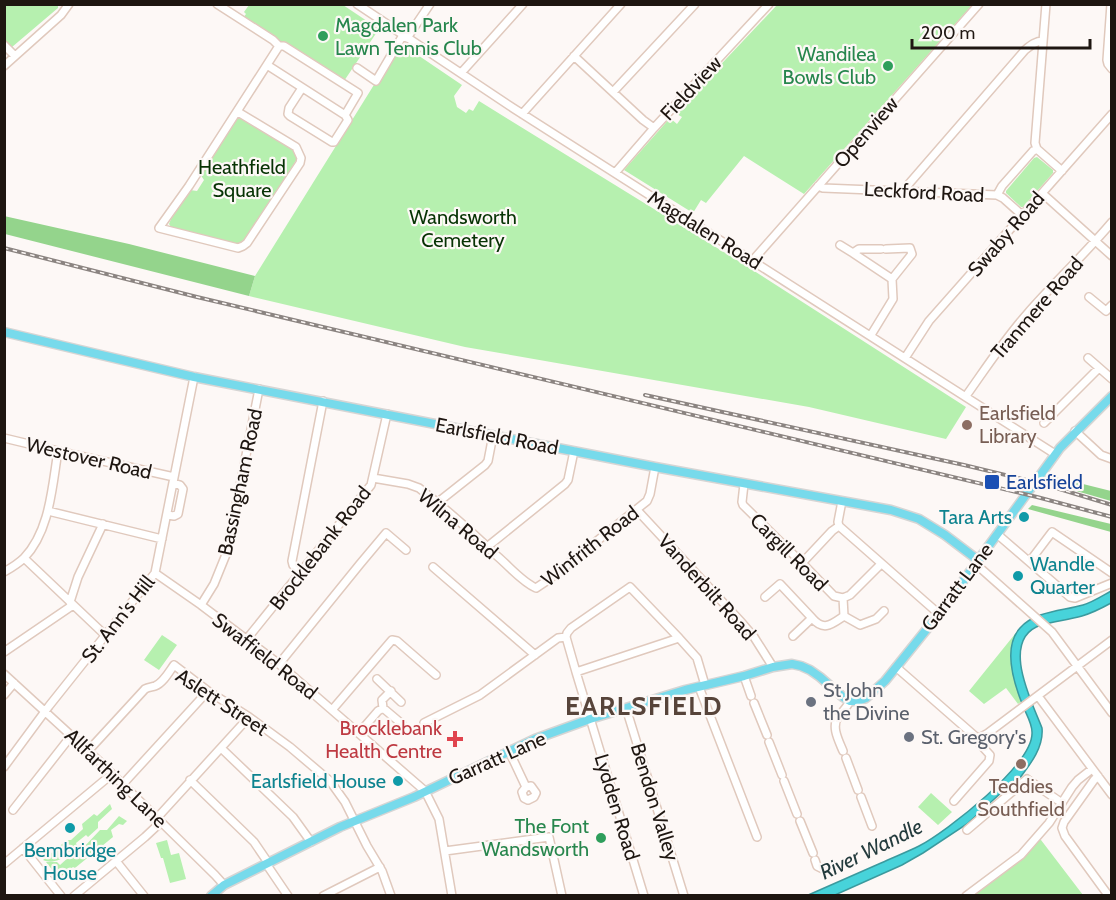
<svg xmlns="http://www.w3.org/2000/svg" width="1116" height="900" font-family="Cabin,sans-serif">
  <rect width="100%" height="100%" fill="#fdf8f6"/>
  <path fill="#b6f0af" d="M5,5H58V8L5,53Z
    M249,5H343L379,29L344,81L243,18L246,14L244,12Z
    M777,5H972L804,194L744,156L706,203L701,200L693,213L624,170L670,118L677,124L682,117L675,113Z
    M400,43L462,85L454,96L457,107L466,113L469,109L473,111L479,101L748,267L966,407L946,439L809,407L465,347L249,296L255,276Z
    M241,118H245L292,149L296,154L297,159L252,231L242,244L236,245L171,227L169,224L171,219L190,190L197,191L204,180L200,174L237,119Z
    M1037,157L1053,170V173L1023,207H1021L1006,193V191L1034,158Z
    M1019,629C1004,652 1013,677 1021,702L1018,704L1006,688L984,704L969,691Z
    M162,635L177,645L159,670L144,660Z
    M931,793L952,812L938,825L918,807Z
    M110,804L112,809L98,822V828L88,837L86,835L76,843L77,846L71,852L70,851L66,854L67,855C60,860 52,864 43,860L67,840H71L83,829L82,824L94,814L97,816Z
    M119,816L127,821L123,825L119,824L111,830L113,837L75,868L73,867L59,878V872L58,877L46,862H57L60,865L80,847L83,848L100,830H107Z
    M167,840L171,855L179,853L186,879L170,883L163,858H161L156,843Z
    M1040,840H1041L1083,895L972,896L1022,859Z"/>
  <path fill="#94d48c" d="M4,216L129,244L255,276L249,296L5,234Z
    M1051,476L1111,491V501L1045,482Z
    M1032,505L1111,524V532L1028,509Z"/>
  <path fill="#47d3da" stroke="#3b9a9e" stroke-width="1.5" d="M1111,591V603C1102,608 1092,613 1082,616C1068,620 1054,621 1041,625C999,639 1032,702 1042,728C1044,749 1028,767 1016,783L1014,781L967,824L923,853L902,865L835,895L806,896C831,885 856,874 881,863C894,857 907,852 919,846C946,832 1034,764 1032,732C1032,723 1026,714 1023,706C1014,684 1002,648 1020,628C1035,611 1062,611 1083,605C1093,602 1102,596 1111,591Z"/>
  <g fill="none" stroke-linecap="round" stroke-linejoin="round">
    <defs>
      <path id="minor" d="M217,4L273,40L279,46H284L358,93L345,115L348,120L334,142H332L290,116L288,114L289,108L302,88
        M357,4L513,108L1055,454
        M1046,4L1035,143L1037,149L1062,171
        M1111,4L1107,60L1108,64L1112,69
        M407,38L430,4
        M4,45L15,56
        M574,56L643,120L654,128
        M267,65L345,115
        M4,66L61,15L69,4
        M357,68L376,81L403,35
        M461,73L523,4
        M613,92L695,4
        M238,112L296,147L301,158L300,163L247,243L243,246L238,248L159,228L189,186L279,46
        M522,114L621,4
        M615,173L654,128L769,4
        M818,186L823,188L997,195L1003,198L1022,215
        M906,191L907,186L920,171L1025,50C1031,45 1036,41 1043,41
        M1042,193L1112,256
        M997,195L1002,186L1033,151L1037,149
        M840,245L853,253
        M886,249L910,248L912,254L892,279
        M753,260L979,4
        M1089,297L1106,311L1112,305
        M871,335L893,299L892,279L853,253L859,249H881
        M905,358L929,321L1112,114
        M1088,358L1112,379
        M966,396C986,368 1004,340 1027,314C1054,283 1085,254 1112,222
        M1044,423L1099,368
        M1075,431L1101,455L1112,459
        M4,438L58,451L174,477
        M373,478L408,484L419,488C446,509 472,532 497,556C509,566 522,582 536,588L548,580L647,501L650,494L655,467
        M744,484L742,502L743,505L802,563L834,596L843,598L850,595L881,564
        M842,501L838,522L839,526L939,614
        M437,503L485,465L488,461L493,435
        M637,510L742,623L754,637L773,667
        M48,511L162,539
        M167,515L174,516L178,514L183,489L180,485L173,483
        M997,534L1070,597L1075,598L1112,583
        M487,547L565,484L568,480L574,451
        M24,558L105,635
        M1030,561L1052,532L1112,573
        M976,562L978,566L1052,632L1112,713
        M802,563L832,531L839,526
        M433,567L535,655
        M4,572C11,568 18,564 24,558C50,531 52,487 58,451
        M301,572L293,565L292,561L323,401
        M155,573L201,605L279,664L425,791L439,819L452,896
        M765,597L780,584L812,618
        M843,598L844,616
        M70,602L78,577L103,524
        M201,605L214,584L227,552L259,389
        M793,636L812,618C824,632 832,624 844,616L860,625L876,619L884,611
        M566,637L576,672
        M246,640L371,485L387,414
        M4,652L73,605
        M279,664L360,564L386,533L406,550
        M896,667L976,737L979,738L988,733L1112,640
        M4,674L100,762L215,875L224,885
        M744,676L751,696
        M377,679L401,702
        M699,687L757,837
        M4,695L14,683
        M1038,696L1112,795
        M754,703L767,735
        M383,708L402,724
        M626,708L684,896
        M332,710L392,640L397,641L436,675
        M424,723L480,695L558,638L566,637L567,633L571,628L630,587L679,638L697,658L705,685
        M359,733L378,711L383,708L382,700L391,691
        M769,742L782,775
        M221,748L293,817L311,842
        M88,751L145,689C148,687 152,687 155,686C163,683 169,672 174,665L208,691L249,717L290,747L330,781L345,802L367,846L382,871L391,896
        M509,751L526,787L522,792L524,798L528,800L534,797L536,793L531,786L526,787
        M843,751C839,741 831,727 838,717C843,711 847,707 850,701
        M846,758L858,790
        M4,767L49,706L155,573L194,377
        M1098,776L1094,780L1064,822L1062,828L1065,836L1108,895
        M190,780L254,842L269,864
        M784,781L797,814
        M123,784L208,691
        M861,797L872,826
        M954,801L989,761L990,755L980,744L979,738
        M13,810L71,736
        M157,818L249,717
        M800,821L813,853
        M967,830L1027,779L1062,803
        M23,848L61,896
        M445,851L549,837L562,896
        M815,860L817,866L823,869L836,866
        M116,861L144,896
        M4,864L112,774
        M267,865L288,896
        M74,896L145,837L161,822
        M323,896L380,867
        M644,896L576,672L679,638
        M966,896L1021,855L1049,823L1072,787L1078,780L1092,769"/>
      <path id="major" d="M4,332L194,377L655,467L891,510L919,519L945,535L974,557L976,562
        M211,896L224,885L340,827L414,797L535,739L590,719L685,690L744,676L773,667L792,664L801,666L810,670L820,677L843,697L850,701H858L866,698L885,681L939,614L1060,448L1112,396"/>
    </defs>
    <use href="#minor" stroke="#e0c9bd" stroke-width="10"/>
    <use href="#major" stroke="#d6d5d4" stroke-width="11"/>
    <use href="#minor" stroke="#fff" stroke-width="7"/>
    <use href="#major" stroke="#77daeb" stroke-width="8"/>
    <defs>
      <path id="rail" d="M4,248L197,297L1037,497L1112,517
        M645,395L964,465L1043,484L1112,505"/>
    </defs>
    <use href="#rail" stroke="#8b8481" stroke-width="4"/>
    <use href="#rail" stroke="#fdf8f6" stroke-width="1.5" stroke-dasharray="4.5" stroke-linecap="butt"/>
  </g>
  <g fill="#2e9e5b" stroke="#fdf8f6" stroke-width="2">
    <circle cx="323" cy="36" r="6"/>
    <circle cx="888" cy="66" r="6"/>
    <circle cx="601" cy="838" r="6"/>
  </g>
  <g fill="#8d6e63" stroke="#fdf8f6" stroke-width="2">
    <circle cx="967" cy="425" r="6"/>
    <circle cx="1021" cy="764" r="6"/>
  </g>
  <rect fill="#1a4fb4" stroke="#fdf8f6" stroke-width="2" x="984" y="474" width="16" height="16" rx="3"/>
  <g fill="#0f9aa8" stroke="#fdf8f6" stroke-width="2">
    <circle cx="1024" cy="517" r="6"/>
    <circle cx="1018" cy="576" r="6"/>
    <circle cx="398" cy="781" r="6"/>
    <circle cx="70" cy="828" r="6"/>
  </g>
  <g fill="#6b7280" stroke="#fdf8f6" stroke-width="2">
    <circle cx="811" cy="702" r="6"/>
    <circle cx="909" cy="737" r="6"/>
  </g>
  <path fill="#e0444e" stroke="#fdf8f6" stroke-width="2" d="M452 730h6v6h6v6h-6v6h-6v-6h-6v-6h6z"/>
  <g text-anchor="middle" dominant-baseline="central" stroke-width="4.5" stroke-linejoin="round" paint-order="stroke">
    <g font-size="20" fill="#27864d" stroke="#fdf8f6" text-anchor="end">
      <text x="335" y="25" text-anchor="start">Magdalen Park<tspan x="335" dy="23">Lawn Tennis Club</tspan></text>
      <text x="876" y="54">Wandilea<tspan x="876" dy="23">Bowls Club</tspan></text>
      <text x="589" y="826">The Font<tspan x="589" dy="23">Wandsworth</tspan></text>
    </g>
    <g font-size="20" fill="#1e1611" stroke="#fdf8f6">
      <text transform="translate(691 88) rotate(-47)">Fieldview</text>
      <text transform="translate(866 132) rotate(-49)">Openview</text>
      <text transform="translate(924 192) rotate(3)">Leckford Road</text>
      <text transform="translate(705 230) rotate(32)">Magdalen Road</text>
      <text transform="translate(1006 234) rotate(-49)">Swaby Road</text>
      <text transform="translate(1037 308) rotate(-49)">Tranmere Road</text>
      <text transform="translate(497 436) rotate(11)">Earlsfield Road</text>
      <text transform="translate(89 458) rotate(13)">Westover Road</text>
      <text transform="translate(240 482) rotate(-78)">Bassingham Road</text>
      <text transform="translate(458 524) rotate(40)">Wilna Road</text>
      <text transform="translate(590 546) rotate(-38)">Winfrith Road</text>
      <text transform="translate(320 548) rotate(-52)">Brocklebank Road</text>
      <text transform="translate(789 552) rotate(45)">Cargill Road</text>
      <text transform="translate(707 587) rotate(48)">Vanderbilt Road</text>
      <text transform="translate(957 587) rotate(-53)">Garratt Lane</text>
      <text transform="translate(118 619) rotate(-52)">St. Ann's Hill</text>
      <text transform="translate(265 656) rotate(38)">Swaffield Road</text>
      <text transform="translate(222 702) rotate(33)">Aslett Street</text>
      <text transform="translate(497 758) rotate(-24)">Garratt Lane</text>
      <text transform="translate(116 778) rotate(44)">Allfarthing Lane</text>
      <text transform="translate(655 802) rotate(73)">Bendon Valley</text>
      <text transform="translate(617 807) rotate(73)">Lydden Road</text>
    </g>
    <g font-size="20" fill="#073304" stroke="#fdf8f6">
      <text x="242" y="167">Heathfield<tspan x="242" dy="23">Square</tspan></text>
      <text x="463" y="217">Wandsworth<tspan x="463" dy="23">Cemetery</tspan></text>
    </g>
    <g font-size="20" fill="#785e54" stroke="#fdf8f6" text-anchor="start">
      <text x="979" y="413">Earlsfield<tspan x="979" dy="23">Library</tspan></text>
      <text x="1021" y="786" text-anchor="middle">Teddies<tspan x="1021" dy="23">Southfield</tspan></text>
    </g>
    <g font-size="20" fill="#164399" stroke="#fdf8f6" text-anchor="start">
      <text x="1006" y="482">Earlsfield</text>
    </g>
    <g font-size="20" fill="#0d838f" stroke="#fdf8f6" text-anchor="end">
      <text x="1012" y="517">Tara Arts</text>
      <text x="1030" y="564" text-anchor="start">Wandle<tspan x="1030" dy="23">Quarter</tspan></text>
      <text x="386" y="781">Earlsfield House</text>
      <text x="70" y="850" text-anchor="middle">Bembridge<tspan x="70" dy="23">House</tspan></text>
    </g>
    <g font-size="20" fill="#5b616d" stroke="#fdf8f6" text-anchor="start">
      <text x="823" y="690">St John<tspan x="823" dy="23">the Divine</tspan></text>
      <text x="921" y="737">St. Gregory's</text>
    </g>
    <g font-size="20" fill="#be3a42" stroke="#fdf8f6" text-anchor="end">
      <text x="442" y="728">Brocklebank<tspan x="442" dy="23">Health Centre</tspan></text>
    </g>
    <g font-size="21" font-style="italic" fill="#243b3d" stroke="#fdf8f6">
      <text transform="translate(871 849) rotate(-26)">River Wandle</text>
    </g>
    <g font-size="26" font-weight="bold" letter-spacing="1.5" fill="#57443a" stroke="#fdf8f6">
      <text x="644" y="706">EARLSFIELD</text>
    </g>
  </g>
  <rect width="1116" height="900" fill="none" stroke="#1e1611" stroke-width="12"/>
  <path d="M912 39v9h178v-9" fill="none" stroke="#1e1611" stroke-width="3"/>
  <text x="921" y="39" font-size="18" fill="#1e1611" stroke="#fdf8f6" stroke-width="4.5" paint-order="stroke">200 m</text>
</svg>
